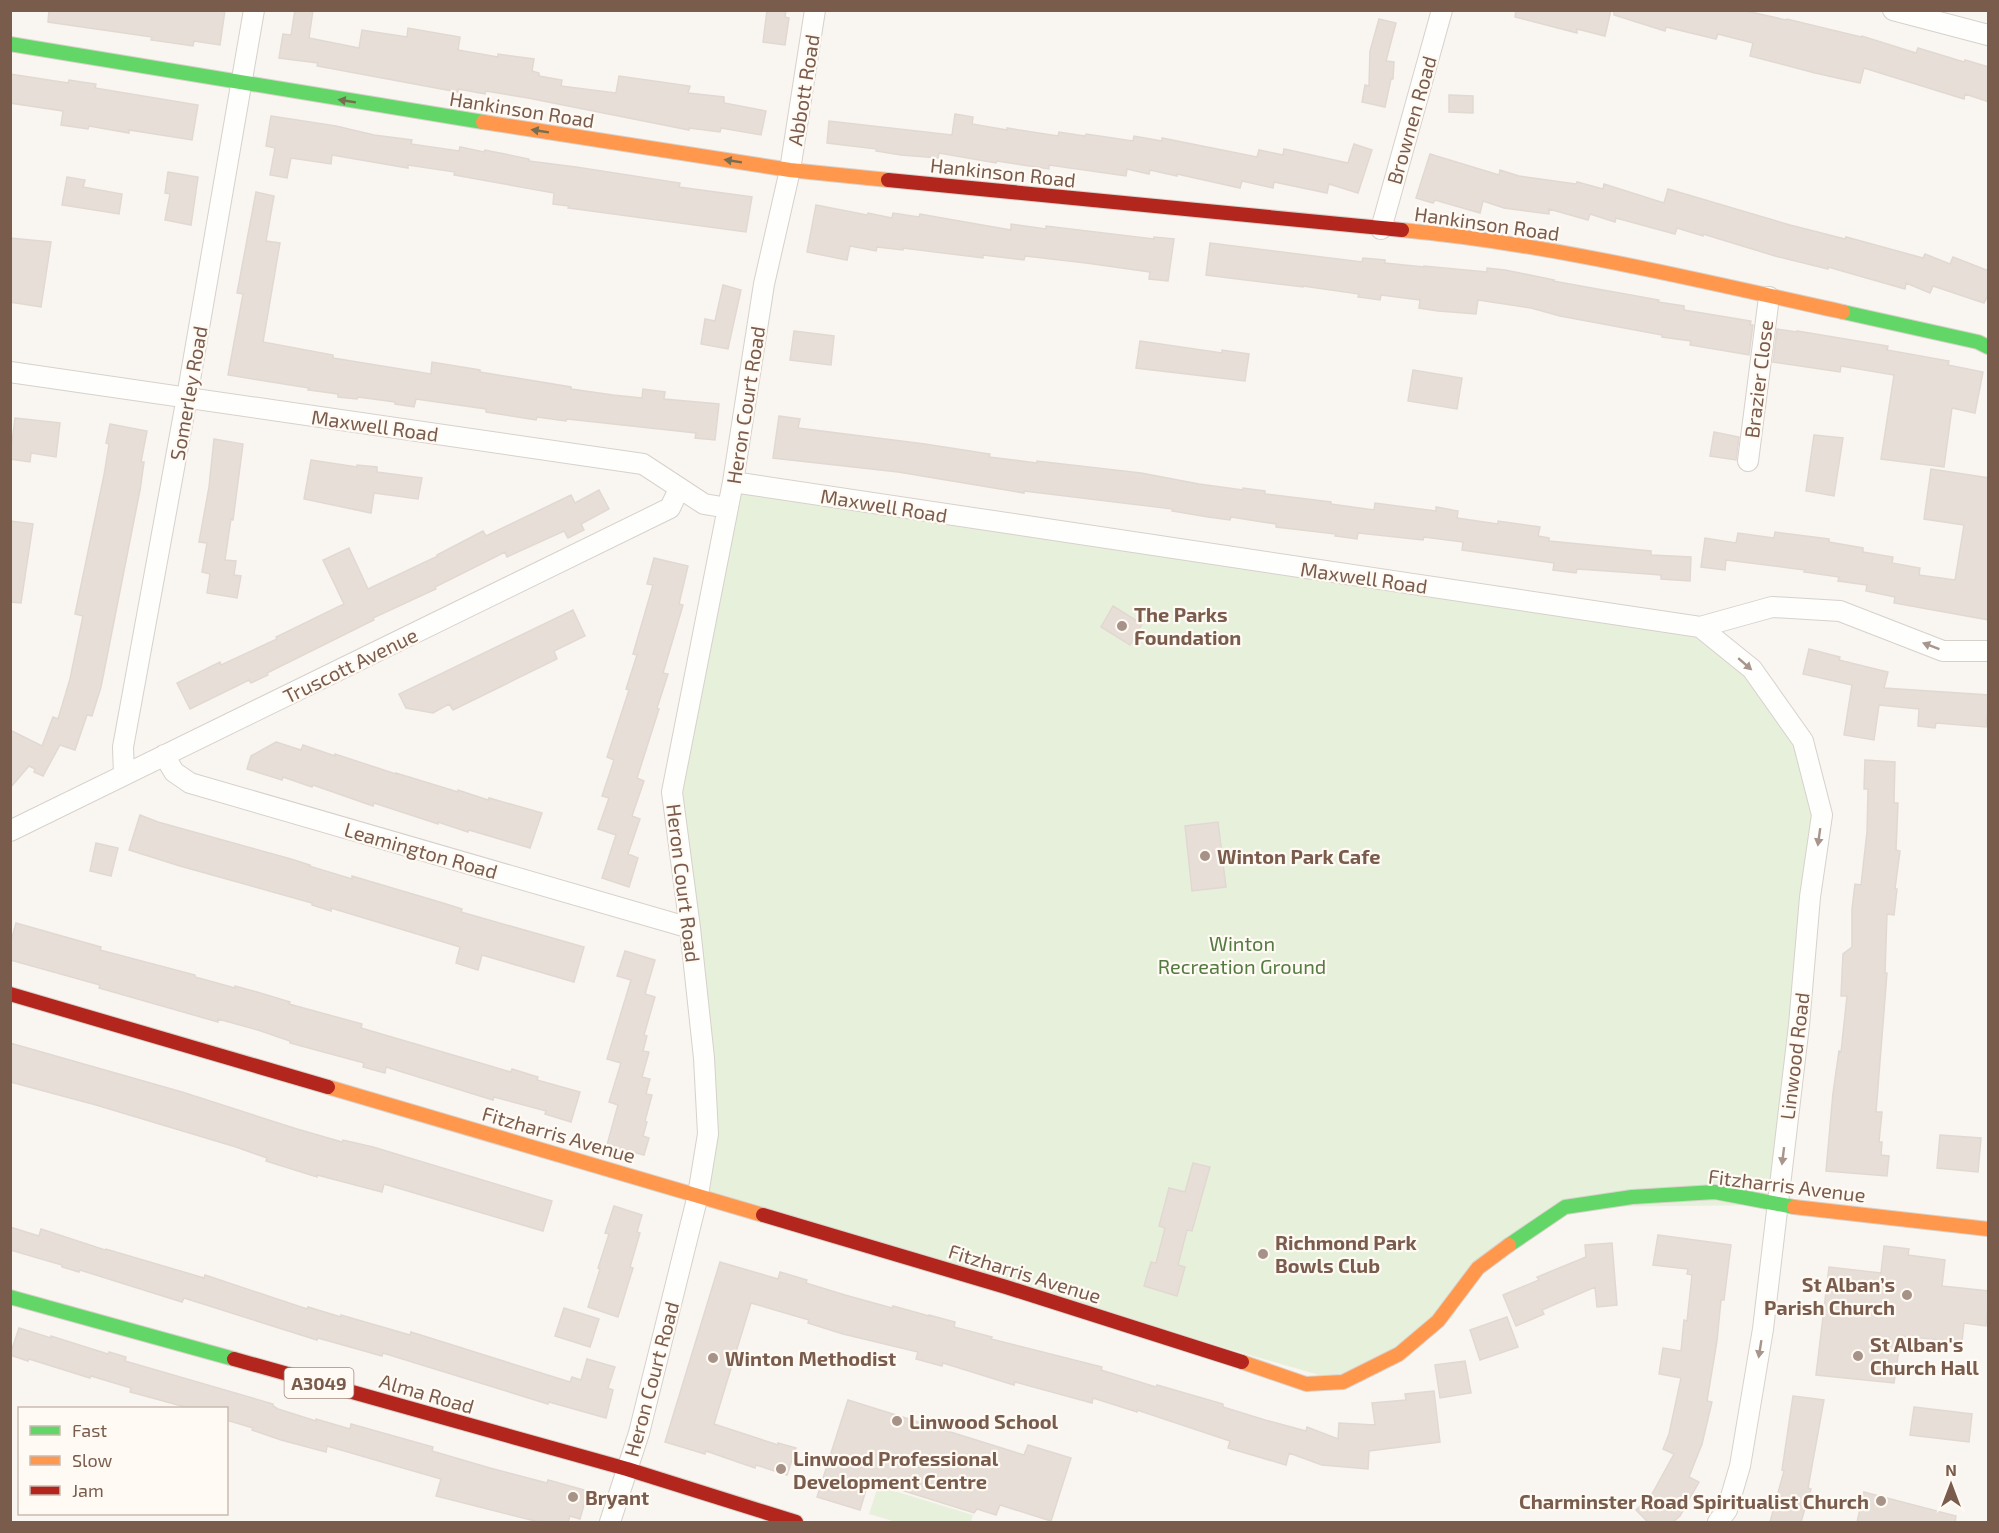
<svg xmlns="http://www.w3.org/2000/svg" width="1999" height="1533" font-family="'Exo 2',sans-serif">
  <rect width="100%" height="100%" fill="#f9f5f0"/>
  <path fill="#e7f0db" d="M733,482L1712,629L1803,741L1822,815L1776,1205L1565,1207L1478,1268L1452,1318L1343,1382L698,1195L708,1134L672,792Z
    M878,1486L973,1515L971,1522H896L869,1514Z"/>
  <path fill="#e6ded7" stroke="#e2d8d2" stroke-width="1.5" d="M49,10H225L220,45L194,41L193,46L151,40L152,37L48,22Z
    M295,10H313L309,38L359,48L362,30L407,37L408,28L460,37L458,50L498,57V54L534,59L532,71L539,73V76L562,80L561,86L616,93L619,76L690,86L688,93L724,97V103L766,111L761,135L721,128L720,132L689,128V130L528,98L486,91L485,94L458,89V92L317,66L318,63L279,58L283,34L291,35Z
    M767,10H786L785,17L789,18L785,45L763,42Z
    M1516,10H1611L1605,36L1577,29V33L1515,17Z
    M1614,10H1742L1786,20L1787,19L1861,37L1862,36L1916,53L1918,48L1964,62L1965,60L1989,67V102L1965,94L1964,99L1864,68L1860,83L1815,73L1750,56L1753,43L1718,34L1716,39L1666,27L1665,31L1614,15Z
    M1379,19L1396,23L1386,61L1394,62L1393,79H1391L1385,107L1362,102L1365,85L1369,86L1370,51Z
    M10,74L68,83L69,80L96,84L95,88L198,105L192,140L129,130V133L89,126L88,129L61,125L63,111L10,103Z
    M1449,95L1473,96V113L1449,112Z
    M955,114L973,117L972,124L1007,130V128L1058,136L1059,132L1085,136L1086,134L1133,141L1134,136L1162,141V138L1257,157L1259,150L1283,155L1284,149L1348,163L1354,144L1372,150L1358,193L1329,184L1327,193L1274,182L1273,188L1242,181L1240,188L1177,174V176L1150,170L1149,174L1127,169L1126,176L1049,165V169L997,161L996,163L939,153L938,158L901,155L876,151L877,149L827,143L829,121L952,135Z
    M271,116L336,126L374,135L412,140L411,144L459,151L460,147L484,152L485,150L529,159V161L576,167L680,183L679,187L752,197L746,232L568,208L569,206L553,204L554,193L454,175L455,172L408,165V168L332,155L331,164L291,158L287,178L270,175L275,148L266,146Z
    M1430,154L1499,175L1500,170L1519,176L1576,184L1577,182L1603,189L1604,184L1664,203L1668,189L1790,225L1845,239L1846,237L1923,258L1925,254L1950,264L1953,257L1989,271V293L1984,303L1933,286L1930,293L1906,283L1905,289L1828,267V269L1775,256L1703,234V236L1677,228L1675,234L1616,218L1615,222L1590,214L1588,220L1549,209V214L1504,208L1483,201L1480,213L1435,200L1433,203L1416,198Z
    M168,172L198,177L191,225L165,220L170,194L165,193Z
    M67,177L85,180L83,187L122,194L119,214L62,205Z
    M256,192L274,196L266,241L280,243L263,342L333,355V358L431,374L432,362L480,370V372L571,387V389L613,395L642,398L643,389L665,392L664,399L719,404L715,440L695,438L696,433L567,419L566,421L537,417L536,420L486,412V409L416,399L414,407L395,404V402L358,397L357,399L338,397V394L308,390L309,388L228,375L243,294L237,293Z
    M816,205L867,215L868,213L892,218L893,213L919,217L920,214L1011,230V224L1046,229V226L1154,239V237L1174,239L1168,281L1149,279L1150,272L1086,263L1025,256L1024,260L983,255V258L903,248V250L877,247L876,251L850,246L847,260L807,252Z
    M10,238L51,242L41,307L10,302Z
    M1210,243L1362,262L1363,258L1385,260V263L1424,267V266L1487,272V268L1505,270L1554,280L1553,281L1659,300L1658,302L1684,306V310L1751,321L1750,325H1753L1749,355L1690,345L1691,341L1662,337V335L1560,316L1531,308L1478,300L1476,314L1438,311L1419,308L1420,300L1381,295L1380,300L1358,297L1359,294L1303,286V287L1206,275Z
    M723,285L741,290L728,349L701,344L705,319L715,321Z
    M1777,329L1797,332V331L1888,346L1887,350L1949,361L1948,365L1983,372L1975,413L1952,408L1944,467L1881,459L1894,375L1841,366L1840,372L1773,362Z
    M794,331L834,336L831,365L790,360Z
    M1140,341L1222,353V350L1249,354L1245,381L1136,368Z
    M1413,370L1462,378L1457,409L1408,401Z
    M779,416L800,419L798,428L925,444L990,454L989,457L1037,463V461L1141,473L1199,484L1243,490V488L1265,491V494L1331,502V504L1374,510L1375,503L1436,511V507L1458,511L1457,518L1498,524V521L1540,527L1538,536L1549,538V541L1651,551V555L1691,557L1690,581L1661,579V575L1621,572L1577,569L1576,573L1553,570L1554,563L1462,550L1463,542L1424,537L1423,540L1358,533L1357,539L1335,536L1336,534L1276,527V524L1231,517L1230,520L1208,517L1172,511L1173,509L1024,491V493L898,472L773,458Z
    M15,418L60,423L56,457L31,453L30,462L10,459Z
    M110,424L147,431L141,462H144L140,490L101,687L92,716L87,715L75,750L60,745L43,776L34,772L35,769L29,766L10,788V730L42,746L53,717L58,719L70,679L83,616L75,614L104,475L109,444L106,443Z
    M1714,432L1739,437L1736,460L1710,456Z
    M1814,435L1843,438L1834,496L1806,491Z
    M214,439L243,444L233,520L231,519L225,560L236,561L234,575L241,576L237,598L207,593L210,574L202,572L207,543L199,542L209,487Z
    M311,460L357,467V465L377,467V472L422,478L418,499L374,493L371,513L304,499Z
    M1931,469L1989,478V620L1894,603L1895,597L1866,591L1867,585L1838,581L1839,577L1804,572L1805,570L1726,560L1725,570L1701,567L1705,538L1736,543L1738,533L1774,538L1775,532L1829,539V542L1863,548V552L1893,557L1892,563L1920,568L1919,575L1955,580L1964,525L1924,519Z
    M599,490L609,509L581,524L584,530L568,538L564,531L507,557L505,552L435,587L436,589L373,618L374,620L267,673L268,675L251,683L249,680L190,709L177,683L220,662L221,665L277,639L276,637L344,604L323,560L349,548L368,589L438,556L437,555L483,531L486,536L571,495L575,503Z
    M10,521L33,524L21,603L10,602Z
    M654,558L688,566L679,604L683,605L663,673L668,674L657,708L659,709L637,778L644,781L632,816L640,819L628,854L638,858L629,887L602,878L616,835L598,829L609,798L602,796L614,760L607,757L629,690L626,689L637,655L633,654L653,585L647,584Z
    M1113,606L1142,624L1130,645L1101,627Z
    M573,610L585,636L554,651L557,659L453,710L449,704L433,713L406,708L399,694Z
    M1809,649L1840,657L1839,660L1888,672L1884,688L1989,695L1986,727L1936,723L1935,728L1918,726L1919,709L1879,705L1874,740L1844,735L1852,685L1803,674Z
    M276,742L301,750L303,745L335,756V754L396,774V773L458,792V790L488,800L489,798L542,813L530,848L469,830L468,832L438,822V824L374,803L373,806L313,785L312,787L283,777L282,780L247,769L251,756Z
    M1865,760L1895,762L1894,803H1898L1896,850L1900,851L1895,889H1897L1894,915L1887,914L1885,973H1887L1876,1112H1882L1879,1142H1882L1881,1155L1889,1156L1887,1176L1826,1171L1833,1093L1839,1051L1841,1052L1847,996H1841L1843,954L1852,947V909L1855,884L1861,885L1867,832L1868,789H1864Z
    M140,815L158,822L291,859L310,865L309,866L352,879V876L443,903L462,909L461,912L584,947L574,982L482,955L478,970L456,963L460,947L331,908V911L312,905V903L180,866L129,850Z
    M1218,822L1226,887L1192,891L1185,826Z
    M96,843L118,848L111,876L90,871Z
    M16,923L101,947L100,950L195,975V977L235,988V986L257,992L290,1002L289,1004L362,1024L361,1028L470,1060L511,1072L512,1069L538,1077L537,1080L580,1092L571,1122L545,1114L546,1111L494,1097L493,1100L386,1067L385,1073L363,1067L364,1063L290,1043V1041L258,1030L218,1019V1022L99,988L100,985L10,960V945Z
    M625,951L655,960L645,994L655,997L644,1035L647,1036L643,1051L649,1052L642,1077L650,1079L646,1094L652,1095L645,1121L647,1122L643,1136L649,1138L644,1155L607,1145L618,1105L609,1102L621,1063L607,1059L631,980L617,976Z
    M10,1043L182,1092L297,1129L342,1142L343,1140L373,1147L552,1201L543,1231L384,1184L382,1192L317,1175V1177L266,1161L267,1158L236,1147L96,1105L10,1082Z
    M1940,1135L1981,1138L1978,1172L1937,1168Z
    M1193,1163L1210,1167L1192,1231L1187,1230L1178,1265L1185,1267L1177,1296L1144,1286L1151,1262L1156,1263L1165,1228L1159,1226L1169,1188L1185,1192Z
    M614,1206L642,1215L637,1232L640,1233L630,1267L633,1268L618,1317L588,1307L600,1269L598,1268L609,1234L605,1233Z
    M10,1227L39,1236L41,1229L105,1250L106,1249L204,1278L205,1275L307,1309L308,1307L341,1317V1315L410,1335L411,1332L570,1382L572,1377L581,1380L587,1359L615,1367L608,1388L613,1390L606,1418L549,1402L548,1404L383,1353L382,1356L318,1338L317,1340L184,1298L182,1302L80,1270L79,1272L62,1267V1265L10,1250Z
    M1658,1235L1731,1245L1724,1300H1721L1717,1341L1707,1401L1712,1402L1702,1444L1689,1477L1699,1482L1680,1516L1673,1522H1648L1636,1510L1652,1494L1674,1454L1663,1449L1669,1434L1681,1378L1659,1374L1663,1348L1681,1351L1684,1320L1687,1321L1692,1275L1687,1274L1688,1269L1653,1265Z
    M1612,1243L1617,1305L1597,1307L1595,1287L1542,1310L1544,1314L1516,1326L1503,1295L1539,1280L1537,1277L1586,1257L1585,1245Z
    M1884,1246L1909,1249L1908,1255L1945,1260L1942,1286L1989,1291L1986,1326L1964,1323L1962,1342L1901,1336L1894,1383L1816,1375L1829,1267L1881,1273Z
    M720,1262L778,1279L780,1272L807,1280L806,1283L845,1295L892,1308L893,1306L929,1316V1315L955,1322L954,1327L992,1337L991,1339L1102,1367L1101,1370L1156,1387L1157,1385L1223,1404V1407L1265,1420L1306,1431L1307,1427L1338,1439L1339,1423L1375,1425L1372,1403L1406,1400L1405,1394L1434,1391L1440,1442L1369,1451L1368,1469L1322,1465L1289,1453L1286,1465L1228,1448L1230,1441L1137,1410V1412L1093,1398L1092,1403L1015,1382L1014,1385L943,1363L942,1366L916,1359L918,1352L843,1334L808,1323L809,1320L751,1303L714,1424L778,1445V1443L796,1448L787,1475L756,1465L755,1468L706,1451L705,1454L665,1442Z
    M564,1308L599,1319L590,1347L555,1336Z
    M1507,1317L1518,1347L1480,1360L1470,1330Z
    M19,1328L51,1338V1336L108,1354L109,1352L126,1357L125,1361L273,1404V1406L278,1409L316,1421V1419L350,1429L351,1424L433,1447L432,1451L490,1468L547,1483L548,1480L588,1491L580,1519L570,1516L568,1522H539L436,1496L441,1479L327,1446L326,1452L281,1440L252,1430L253,1428L226,1420V1408H189L130,1392L131,1388L91,1376L90,1378L29,1359L28,1361L10,1355Z
    M1465,1361L1471,1393L1440,1398L1435,1365Z
    M1793,1396L1824,1400L1808,1488L1811,1489L1801,1522H1770L1784,1471L1782,1470Z
    M848,1400L1024,1455L1028,1445L1071,1458L1051,1521L1000,1505L996,1515L977,1509L974,1513L869,1480L860,1510L817,1497Z
    M1914,1407L1972,1414L1969,1442L1910,1435Z
    M1864,1492L1956,1516L1955,1522H1857Z"/>
  <g fill="none" stroke-linecap="round" stroke-linejoin="round">
    <defs>
      <path id="street" d="M1893,10L1988,35
        M1381,229L1442,10
        M10,372L643,464L704,504L728,508
        M1748,461L1769,297
        M733,482L1700,627L1772,607L1840,611L1943,651H1988
        M1700,627L1752,669L1803,741L1822,815L1810,897L1799,1025L1763,1329L1740,1466L1727,1510L1718,1522
        M164,755L174,772L190,783L690,928
        M124,775L123,747L187,397L254,10
        M10,831L670,508L679,489
        M610,1522L639,1433L698,1195L708,1134L704,1058L690,928L672,792L733,482L764,284L790,170L815,10"/>
      <path id="fast" d="M10,44L483,122
        M1843,312L1978,342L1988,347
        M1509,1245L1565,1207L1632,1197L1715,1192L1794,1207
        M10,1297L234,1359"/>
      <path id="slow" d="M483,122L790,170L888,180
        M1402,230C1551,244 1697,280 1843,312
        M328,1087L763,1215
        M1794,1207L1988,1229
        M1242,1362L1306,1384L1343,1382L1399,1354L1438,1321L1478,1268L1509,1245"/>
      <path id="jam" d="M888,180L1402,230
        M10,994L328,1087
        M763,1215L1006,1287L1242,1362
        M234,1359L627,1469L796,1522"/>
    </defs>
    <use href="#street" stroke="#d7d1cb" stroke-width="22"/>
    <use href="#fast" stroke="#d9d2cb" stroke-width="16"/>
    <use href="#slow" stroke="#d9d2cb" stroke-width="16"/>
    <use href="#jam" stroke="#d9d2cb" stroke-width="16"/>
    <use href="#street" stroke="#fefefd" stroke-width="20"/>
    <use href="#fast" stroke="#63d668" stroke-width="14"/>
    <use href="#slow" stroke="#ff974d" stroke-width="14"/>
    <use href="#jam" stroke="#b3261e" stroke-width="14"/>
  </g>
  <defs><path id="oneway-solid" d="M-6-.8H1V-3.2L6.5 0L1 3.2V.8H-6Z" transform="scale(1.5)"/></defs>
  <g fill="#776e51">
    <use href="#oneway-solid" transform="translate(347 101) rotate(-171)"/>
    <use href="#oneway-solid" transform="translate(540 131) rotate(-171)"/>
    <use href="#oneway-solid" transform="translate(733 161) rotate(-171)"/>
  </g>
  <g fill="#a8958b">
    <use href="#oneway-solid" transform="translate(1931 646) rotate(-159)"/>
    <use href="#oneway-solid" transform="translate(1745 664) rotate(41)"/>
    <use href="#oneway-solid" transform="translate(1819 837) rotate(98)"/>
    <use href="#oneway-solid" transform="translate(1783 1156) rotate(97)"/>
    <use href="#oneway-solid" transform="translate(1760 1349) rotate(99)"/>
  </g>
  <g fill="#a69286" stroke="#fffaf3" stroke-width="2">
    <circle cx="1122" cy="626" r="6"/>
    <circle cx="1205" cy="856" r="6"/>
    <circle cx="1263" cy="1254" r="6"/>
    <circle cx="1907" cy="1295" r="6"/>
    <circle cx="1858" cy="1356" r="6"/>
    <circle cx="713" cy="1358" r="6"/>
    <circle cx="897" cy="1421" r="6"/>
    <circle cx="781" cy="1469" r="6"/>
    <circle cx="573" cy="1497" r="6"/>
    <circle cx="1881" cy="1501" r="6"/>
  </g>
  <g text-anchor="middle" dominant-baseline="central" stroke-width="4.5" stroke-linejoin="round" paint-order="stroke">
    <rect fill="#fffaf3" stroke="#a28b7f" stroke-width="1.5" x="284.5" y="1368" width="69" height="30" rx="4.5"/>
    <g font-size="18" font-weight="bold" fill="#7a5c4d">
      <text x="319" y="1383">A3049</text>
    </g>
    <g font-size="20" fill="#7a5c4d" stroke="#fffaf3">
      <text transform="translate(803 90) rotate(-81)">Abbott Road</text>
      <text transform="translate(522 109) rotate(9)">Hankinson Road</text>
      <text transform="translate(1411 120) rotate(-74)">Brownen Road</text>
      <text transform="translate(1003 172) rotate(6)">Hankinson Road</text>
      <text transform="translate(1487 223) rotate(8)">Hankinson Road</text>
      <text transform="translate(1758 379) rotate(-83)">Brazier Close</text>
      <text transform="translate(188 393) rotate(-80)">Somerley Road</text>
      <text transform="translate(745 405) rotate(-81)">Heron Court Road</text>
      <text transform="translate(375 425) rotate(8)">Maxwell Road</text>
      <text transform="translate(884 505) rotate(9)">Maxwell Road</text>
      <text transform="translate(1364 577) rotate(8)">Maxwell Road</text>
      <text transform="translate(350 665) rotate(-26)">Truscott Avenue</text>
      <text transform="translate(421 850) rotate(16)">Leamington Road</text>
      <text transform="translate(684 883) rotate(83)">Heron Court Road</text>
      <text transform="translate(1794 1056) rotate(-83)">Linwood Road</text>
      <text transform="translate(559 1134) rotate(16)">Fitzharris Avenue</text>
      <text transform="translate(1787 1185) rotate(7)">Fitzharris Avenue</text>
      <text transform="translate(1025 1273) rotate(17)">Fitzharris Avenue</text>
      <text transform="translate(651 1379) rotate(-75)">Heron Court Road</text>
      <text transform="translate(427 1393) rotate(16)">Alma Road</text>
    </g>
    <g font-size="20" font-weight="bold" fill="#7a5c4d" stroke="#fffaf3" text-anchor="start">
      <text x="1134" y="614">The Parks<tspan x="1134" dy="23">Foundation</tspan></text>
      <text x="1217" y="856">Winton Park Cafe</text>
      <text x="1275" y="1242">Richmond Park<tspan x="1275" dy="23">Bowls Club</tspan></text>
      <text x="1895" y="1284" text-anchor="end">St Alban’s<tspan x="1895" dy="23">Parish Church</tspan></text>
      <text x="1870" y="1344">St Alban's<tspan x="1870" dy="23">Church Hall</tspan></text>
      <text x="725" y="1358">Winton Methodist</text>
      <text x="909" y="1421">Linwood School</text>
      <text x="793" y="1458">Linwood Professional<tspan x="793" dy="23">Development Centre</tspan></text>
      <text x="585" y="1497">Bryant</text>
      <text x="1869" y="1501" text-anchor="end">Charminster Road Spiritualist Church</text>
    </g>
    <g font-size="20" fill="#537a41" stroke="#fffaf3">
      <text x="1242" y="943">Winton<tspan x="1242" dy="23">Recreation Ground</tspan></text>
    </g>
  </g>
  <rect width="1999" height="1533" fill="none" stroke="#7a5c4d" stroke-width="24"/>
  <rect x="18" y="1407" width="210" height="108" fill="#fffaf3" stroke="#cabbb1" stroke-width="1.5"/>
  <rect x="30" y="1426" width="30" height="9" fill="#63d668" stroke="#cabbb1" stroke-width="1.5"/>
  <text x="72" y="1437" font-size="18" fill="#7a5c4d">Fast</text>
  <rect x="30" y="1456" width="30" height="9" fill="#ff974d" stroke="#cabbb1" stroke-width="1.5"/>
  <text x="72" y="1467" font-size="18" fill="#7a5c4d">Slow</text>
  <rect x="30" y="1486" width="30" height="9" fill="#b3261e" stroke="#cabbb1" stroke-width="1.5"/>
  <text x="72" y="1497" font-size="18" fill="#7a5c4d">Jam</text>
  <g transform="translate(1951 1485)" stroke="#fffaf3" stroke-width="4.5" paint-order="stroke">
  <path d="M0-4.5L10 22L0 15L-10 22Z" fill="#7a5c4d"/>
  <text y="-9" font-size="16" font-weight="bold" text-anchor="middle" fill="#7a5c4d">N</text>
  </g>
</svg>
